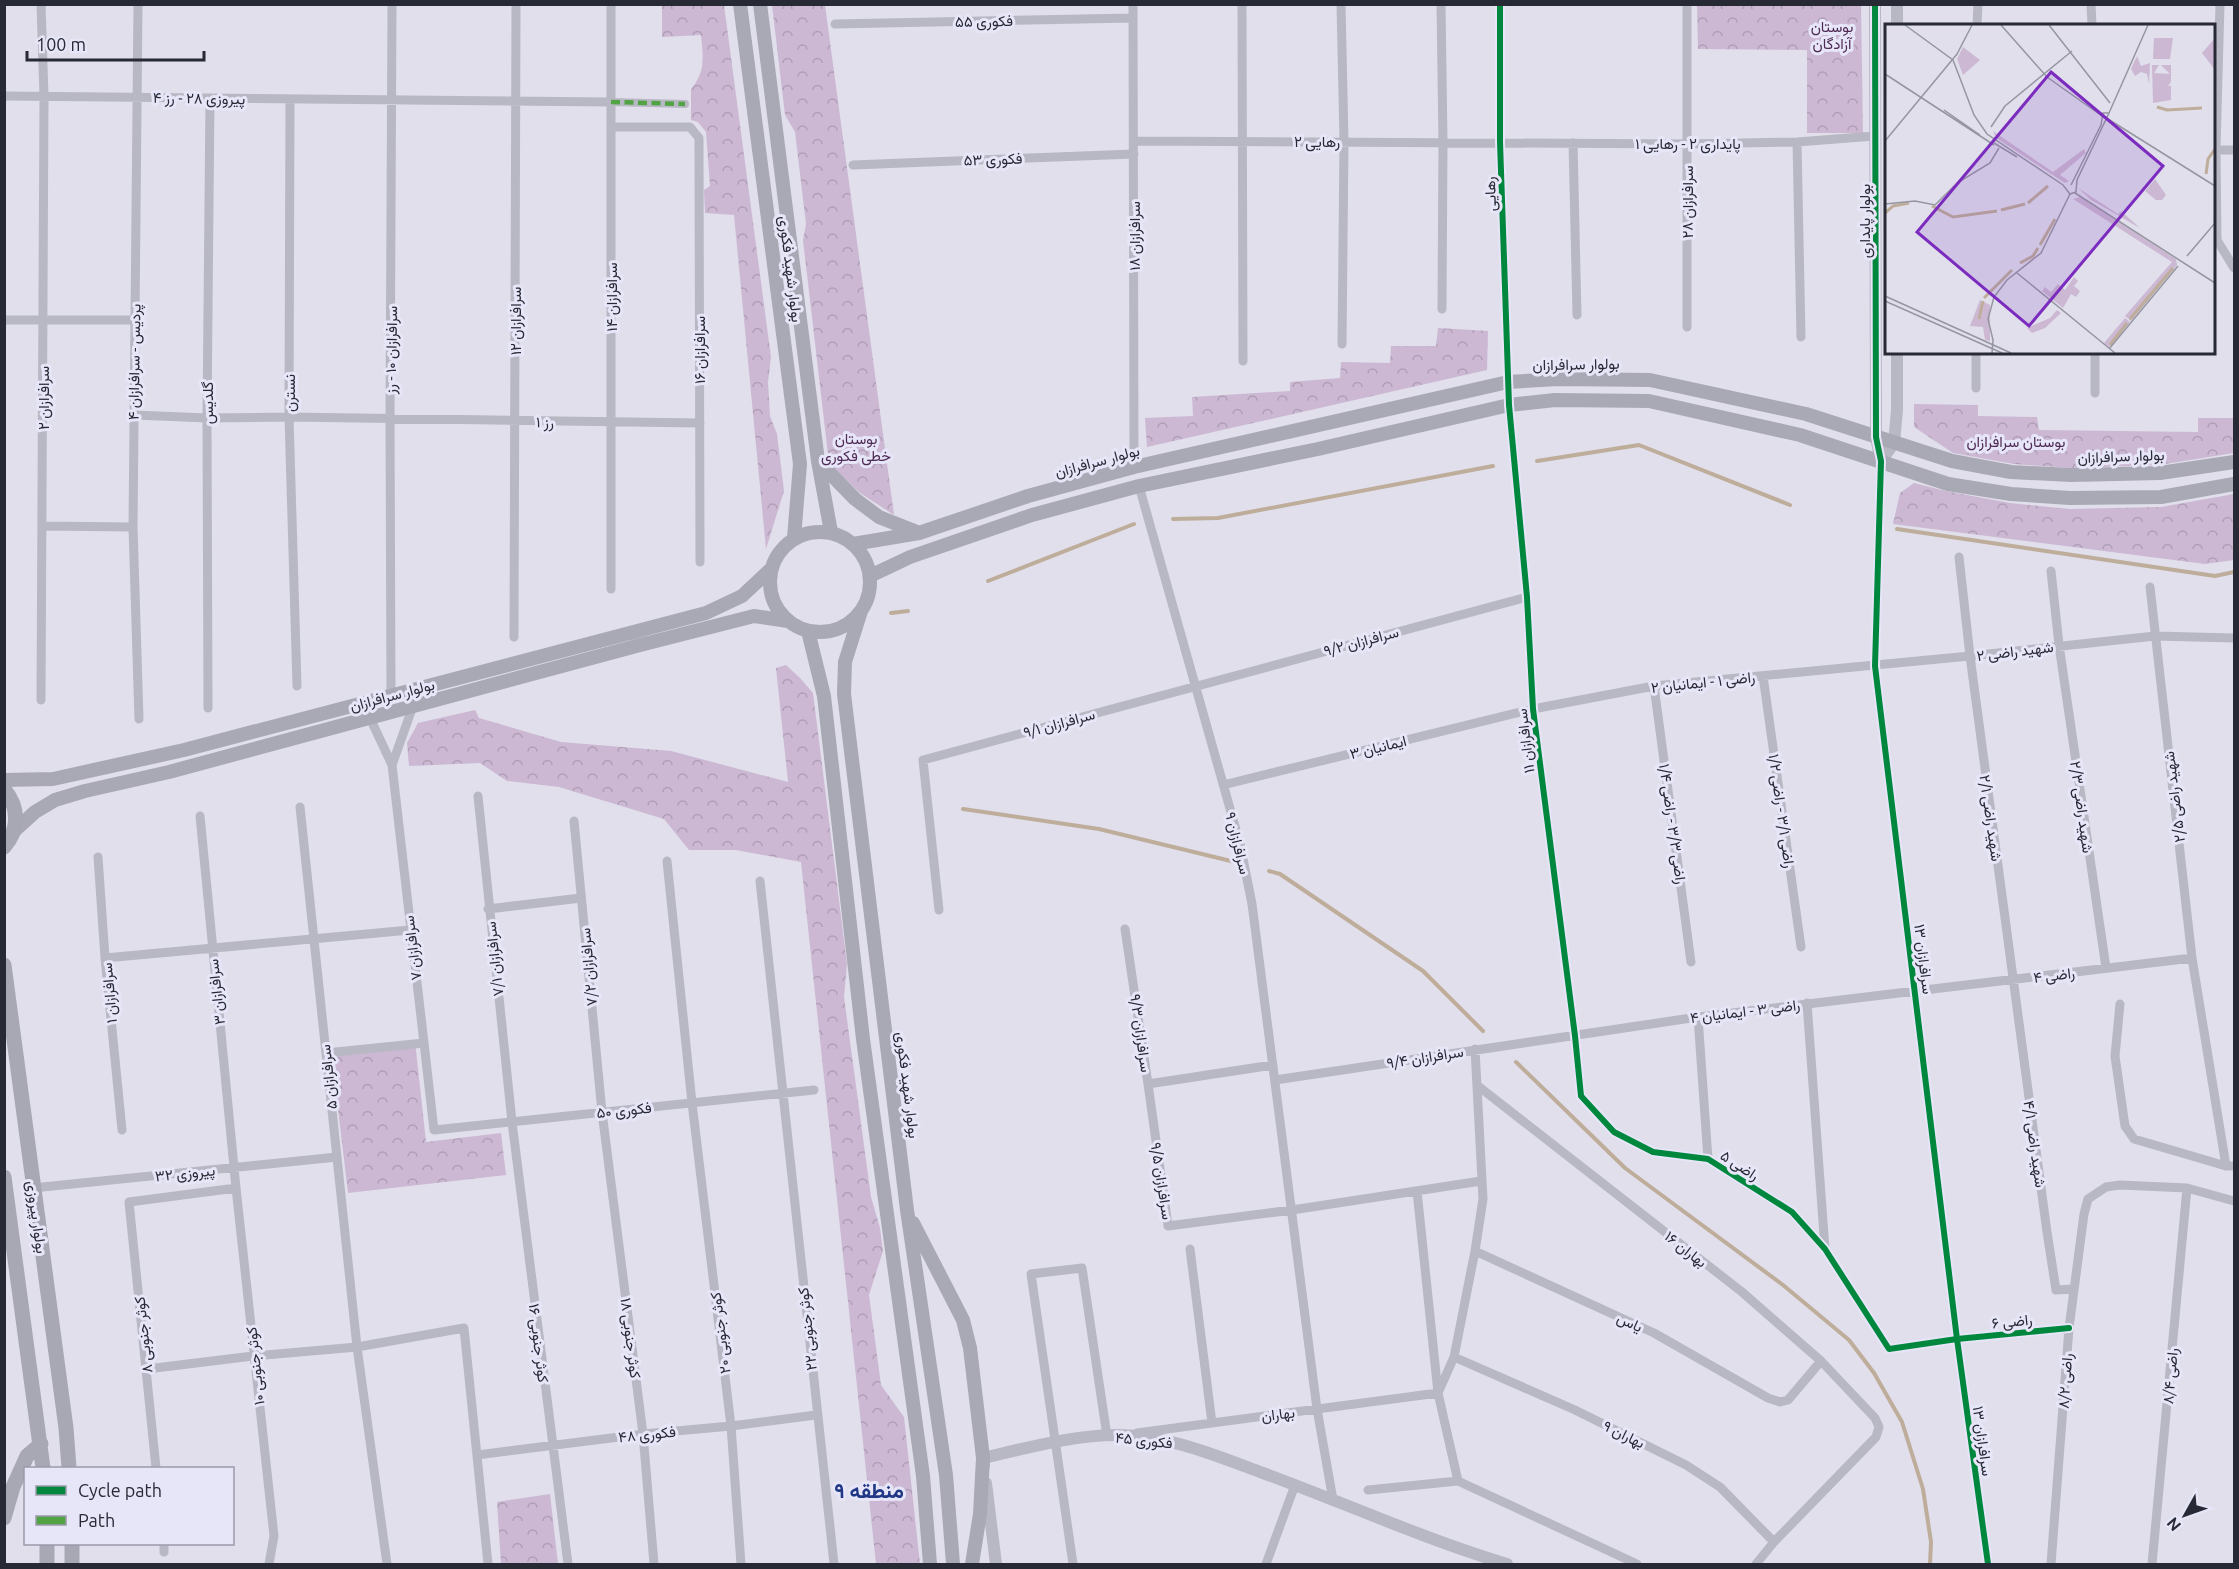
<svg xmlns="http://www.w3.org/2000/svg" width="2239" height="1569" font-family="Ubuntu,Vazirmatn,sans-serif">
  <defs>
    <pattern id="forest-crowns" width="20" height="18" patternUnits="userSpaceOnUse" patternTransform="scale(1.5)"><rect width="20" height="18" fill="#ccb8d3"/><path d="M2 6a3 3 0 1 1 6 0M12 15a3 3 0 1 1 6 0" fill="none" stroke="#af9eb6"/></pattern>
  </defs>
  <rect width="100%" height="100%" fill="#e0dfeb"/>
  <path fill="url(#forest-crowns)" d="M662,5H724L771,357L768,382L770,416L777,434L784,491L766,549L734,215L705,213L704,190L710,186L706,132L698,122L691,120V89C706,71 703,58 701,35L662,37Z
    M772,5H825L894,515L860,493L829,463L803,240L806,224L795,132L785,115Z
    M1697,5H1861L1863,133H1807V50L1698,49Z
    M1438,328L1488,331L1487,370L1147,447L1145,418L1193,416L1192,397L1290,391V382L1340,378L1341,362L1390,363L1391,346H1436Z
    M1914,404L1978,405V416L2037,417L2039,430L2198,432V418H2234V453L2159,465L2071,468L2014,464L1953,453L1914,427Z
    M1914,483L1946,491L2010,503L2070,509L2161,507L2234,494V560L2205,564L1893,524L1900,493Z
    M786,665L800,678L813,693L847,964L844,997L871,1197L880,1228L883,1251L869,1295L881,1385L904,1417L920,1564H876L801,862L736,850H689L664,819L559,787L507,781L480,763L409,766L407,743L418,723L475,710L479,718L561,742L671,751L788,782L776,668Z
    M415,1041L426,1142L501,1133L506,1175L348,1193L331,1050Z
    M550,1494L558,1564H501L497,1502Z"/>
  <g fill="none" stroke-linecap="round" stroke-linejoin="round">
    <path stroke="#bead9a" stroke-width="4" d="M1537,461L1639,445L1790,505
      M1173,519L1218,518L1493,466
      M1897,529L2215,576L2234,572
      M988,581L1134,524
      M891,613L908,611
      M963,809L1099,829L1235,862
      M1269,871L1280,874L1423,971L1483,1031
      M1516,1062L1625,1168L1783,1285L1849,1340L1874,1373L1902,1422L1923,1489L1931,1542L1930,1564"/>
    <path stroke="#b8b8c4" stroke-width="8" d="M611,102L685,104"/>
    <path stroke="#b8b8c4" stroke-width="9" d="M41,4L44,96L41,700
      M138,4L133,527L139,719
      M1133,4L1134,467
      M1242,4L1243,361
      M1341,4L1344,141L1342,344
      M1441,4L1443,142L1442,309
      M1500,4V142L1509,405L1527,597L1533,709L1575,1036L1581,1096L1614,1132L1653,1152L1708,1159L1792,1212L1825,1249L1889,1349L1957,1339L2069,1328
      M1687,4V327
      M2091,4L2092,26
      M2220,4L2216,150L2217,240L2234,268
      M835,24L1133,18
      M1977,26L1978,4
      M4,96L611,102
      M290,99L289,417L297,686
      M611,127H690L699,138L700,562
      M1134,141L1687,144L1797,142L1875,136
      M1797,142L1801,337
      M1573,143L1577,315
      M2214,150H2234
      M853,165L1134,154
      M4,320H135
      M1976,352V388
      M2095,352V393
      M134,415L207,418L289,417L700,423
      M1881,461L1875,666L1957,1339L1988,1564
      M1139,486L1240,844L1252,904L1317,1409L1333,1500
      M42,526L133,527
      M1959,557L1970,656L2047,1232L2056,1290L2074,1289
      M2051,571L2059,645L2106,968
      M2150,587L2192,958L2226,1166
      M611,589V4
      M514,637L516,4
      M1763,676L1801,947
      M1654,686L1691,962
      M391,696L390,419L392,4
      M208,708L207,418L210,98
      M370,718L392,765L434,1130L814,1090
      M392,765L413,706
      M1223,785L1533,709L1654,686L1970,656L2155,636L2234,638
      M478,796L512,1122L568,1564
      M300,807L357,1347L387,1564
      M200,816L236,1188L274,1536L269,1564
      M574,821L602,1112L643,1434L654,1564
      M98,857L105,958L122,1130
      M667,861L692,1103L731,1426L741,1564
      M760,881L834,1564
      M488,909L581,898
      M939,910L923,760L1527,597
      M1125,929L1148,1084L1273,1065
      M105,958L410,930
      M1807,1003L1825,1249
      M2120,1004L2115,1056L2125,1126L2134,1139L2226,1166H2234
      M1698,1017L1708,1159
      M326,1053L424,1043
      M1275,1080L1698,1017L2192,958
      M1148,1084L1168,1226L1292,1210L1481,1181
      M1478,1086L1742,1292L1821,1361L1875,1418L1879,1427L1876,1437L1774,1542L1756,1564
      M33,1188L337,1157
      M1417,1191L1438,1393L1458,1481
      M1190,1249L1212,1423
      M1475,1251L1654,1333L1768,1398L1780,1402L1788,1400L1821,1361
      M1454,1357L1575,1410L1686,1465L1720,1487L1774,1542
      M147,1369L253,1356L357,1347L464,1328L488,1564
      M1438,1393L1454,1357L1475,1251L1483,1199L1475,1049
      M1137,1433L1438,1393
      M477,1455L643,1434L731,1426L816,1415
      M156,1468L129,1202L236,1188
      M1368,1490L1458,1481L1637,1564
      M164,1544V1552
      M1073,1564L1031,1274L1082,1268L1107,1436
      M1266,1564L1295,1485
      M2051,1564L2069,1328L2084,1214L2088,1199L2106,1187L2120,1185L2187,1188L2234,1201
      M2152,1564L2187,1188"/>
    <path stroke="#b8b8c4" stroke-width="12" d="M1875,4L1876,437L1881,461
      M1897,4V26
      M1881,461L1894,443L1897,410V352
      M984,1466L983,1458C1027,1448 1072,1435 1118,1435C1168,1435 1217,1456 1263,1473C1345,1503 1424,1539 1507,1564
      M986,1483L996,1564"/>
    <path stroke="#a9a9b5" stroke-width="14" d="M740,4L800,464L794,538
      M760,4L818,461L831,532
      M818,461L855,499L879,517L917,532
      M770 582a50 50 0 1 1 100 0a50 50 0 1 1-100 0Z
      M853,544L919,533L1028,496L1134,467L1508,382L1558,379L1650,380L1806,414L1952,461L2011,472L2071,475L2160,473L2234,462
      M870,576L910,557L1032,515L1139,486L1318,449L1509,405L1555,400L1649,401L1800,435L1948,484L2011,494L2070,498L2161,497L2234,484
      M861,611L845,662L844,694L907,1210L946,1475L953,1564
      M808,631L824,696L863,1039L923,1476L930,1564
      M4,780L53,779L184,750L706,613L742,596L771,569
      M14,831L35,812L55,800L85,791L169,772L640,645L754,616L788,621
      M913,1223L963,1320L970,1348L983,1458L980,1514L972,1564"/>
    <path stroke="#a7a8b3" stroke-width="15" d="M4,789C19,807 20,829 4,847
      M4,965L66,1428L69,1468
      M4,1177L43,1468
      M4,1518L13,1487L27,1456L41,1444
      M47,1564V1544
      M72,1564V1544"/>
    <path stroke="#51a344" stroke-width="4.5" stroke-dasharray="9 4.5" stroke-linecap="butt" d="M611,102L685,104"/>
    <defs>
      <path id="cycleway" d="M1500,4V142L1509,405L1527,597L1533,709L1575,1036L1581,1096L1614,1132L1653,1152L1708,1159L1792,1212L1825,1249L1889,1349L1957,1339L2069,1328
        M1875,4L1876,437L1881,461L1875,666L1957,1339L1988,1564"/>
    </defs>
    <use href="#cycleway" stroke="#e7e6f9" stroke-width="10"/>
    <use href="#cycleway" stroke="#00873e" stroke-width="6"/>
  </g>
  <g text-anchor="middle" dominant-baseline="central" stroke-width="6" stroke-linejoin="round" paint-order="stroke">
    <g font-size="15" fill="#272935" stroke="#e7e6f9">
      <text transform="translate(984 21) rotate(-1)">فکوری ۵۵</text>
      <text transform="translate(199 98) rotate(1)">پیروزی ۲۸ - رز ۴</text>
      <text x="1317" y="141">رهایی ۲</text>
      <text x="1688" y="143">پایداری ۲ - رهایی ۱</text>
      <text transform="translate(993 159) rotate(-2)">فکوری ۵۳</text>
      <text transform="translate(1490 194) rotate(-92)">رهایی</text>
      <text transform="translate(1687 202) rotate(-90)">سرافرازان ۲۸</text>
      <text transform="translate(1864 221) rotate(-90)">بولوار پایداری</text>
      <text transform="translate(1134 236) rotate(-90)">سرافرازان ۱۸</text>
      <text transform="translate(791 269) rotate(83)">بولوار شهید فکوری</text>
      <text transform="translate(611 297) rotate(-90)">سرافرازان ۱۴</text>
      <text transform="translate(515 321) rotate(-90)">سرافرازان ۱۲</text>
      <text transform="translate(391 350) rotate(-89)">سرافرازان ۱۰ - رز</text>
      <text transform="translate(699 350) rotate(-90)">سرافرازان ۱۶</text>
      <text transform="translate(134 362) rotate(-89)">پردیس - سرافرازان ۴</text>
      <text transform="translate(1576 364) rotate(-1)">بولوار سرافرازان</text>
      <text transform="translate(289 393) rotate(-90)">نسترن</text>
      <text transform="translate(43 398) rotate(-90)">سرافرازان ۲</text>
      <text transform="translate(207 403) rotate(-90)">گلدیس</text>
      <text transform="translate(545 422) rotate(1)">رز ۱</text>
      <text transform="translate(2121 456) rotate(-2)">بولوار سرافرازان</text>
      <text transform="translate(1097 461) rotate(-15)">بولوار سرافرازان</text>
      <text transform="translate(1361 641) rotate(-15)">سرافرازان ۹/۲</text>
      <text transform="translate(2015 651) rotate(-7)">شهید راضی ۲</text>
      <text transform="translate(1703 682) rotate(-6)">راضی ۱ - ایمانیان ۲</text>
      <text transform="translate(392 695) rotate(-15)">بولوار سرافرازان</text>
      <text transform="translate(1059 723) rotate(-15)">سرافرازان ۹/۱</text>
      <text transform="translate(1525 741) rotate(-97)">سرافرازان ۱۱</text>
      <text transform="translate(1378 747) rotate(-14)">ایمانیان ۳</text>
      <text transform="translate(2174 797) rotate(-97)">شهید راضی ۲/۵</text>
      <text transform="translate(2082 807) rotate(82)">شهید راضی ۲/۳</text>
      <text transform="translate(1782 811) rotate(82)">راضی ۳/۱ - راضی ۱/۲</text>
      <text transform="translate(1991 818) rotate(82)">شهید راضی ۲/۱</text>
      <text transform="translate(1673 824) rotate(82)">راضی ۳/۳ - راضی ۱/۴</text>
      <text transform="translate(1238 843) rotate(76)">سرافرازان ۹</text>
      <text transform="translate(412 948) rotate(-97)">سرافرازان ۷</text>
      <text transform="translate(494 959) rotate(-96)">سرافرازان ۷/۱</text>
      <text transform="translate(1924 959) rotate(83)">سرافرازان ۱۳</text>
      <text transform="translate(588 967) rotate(-95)">سرافرازان ۷/۲</text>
      <text transform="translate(2054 975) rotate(-7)">راضی ۴</text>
      <text transform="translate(216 992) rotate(-96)">سرافرازان ۳</text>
      <text transform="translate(109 993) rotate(-95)">سرافرازان ۱</text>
      <text transform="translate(1745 1011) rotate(-7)">راضی ۳ - ایمانیان ۴</text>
      <text transform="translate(1141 1033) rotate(82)">سرافرازان ۹/۳</text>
      <text transform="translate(1425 1057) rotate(-9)">سرافرازان ۹/۴</text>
      <text transform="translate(328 1077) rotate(-96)">سرافرازان ۵</text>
      <text transform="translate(908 1085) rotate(83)">بولوار شهید فکوری</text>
      <text transform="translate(624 1110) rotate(-6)">فکوری ۵۰</text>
      <text transform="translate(2035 1144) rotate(82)">شهید راضی ۴/۱</text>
      <text transform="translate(1740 1165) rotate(33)">راضی ۵</text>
      <text transform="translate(185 1173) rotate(-6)">پیروزی ۳۲</text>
      <text transform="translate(1162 1181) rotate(81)">سرافرازان ۹/۵</text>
      <text transform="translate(37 1217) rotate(82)">بولوار پیروزی</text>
      <text transform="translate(1686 1249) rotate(38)">بهاران ۱۶</text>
      <text transform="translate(2012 1321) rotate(-6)">راضی ۶</text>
      <text transform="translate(1630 1322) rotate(25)">یاس</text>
      <text transform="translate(807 1329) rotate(-96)">کوثر جنوبی ۲۲</text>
      <text transform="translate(720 1333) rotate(-97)">کوثر جنوبی ۲۰</text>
      <text transform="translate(143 1335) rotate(-96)">کوثر جنوبی ۸</text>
      <text transform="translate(631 1338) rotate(83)">کوثر جنوبی ۱۸</text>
      <text transform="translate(539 1343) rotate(83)">کوثر جنوبی ۱۶</text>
      <text transform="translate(255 1366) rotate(-96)">کوثر جنوبی ۱۰</text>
      <text transform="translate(2170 1376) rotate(-85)">راضی ۸/۴</text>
      <text transform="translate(2065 1381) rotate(-86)">راضی ۸/۲</text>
      <text transform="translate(1278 1414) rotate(-7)">بهاران</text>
      <text transform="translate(647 1434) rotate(-6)">فکوری ۴۸</text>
      <text transform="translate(1624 1434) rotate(26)">بهاران ۹</text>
      <text transform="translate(1144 1440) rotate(6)">فکوری ۴۵</text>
      <text transform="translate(1983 1441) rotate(82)">سرافرازان ۱۳</text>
    </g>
    <g font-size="15" fill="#4f2a54" stroke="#e7e6f9">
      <text x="1832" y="26">بوستان<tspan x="1832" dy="17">آزادگان</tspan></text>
      <text x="856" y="438">بوستان<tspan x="856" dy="17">خطی فکوری</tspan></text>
      <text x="2016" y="441">بوستان سرافرازان</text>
    </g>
    <g font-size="21" font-weight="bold" fill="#1f3785" stroke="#e7e6f9">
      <text x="869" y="1490">منطقه ۹</text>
    </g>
  </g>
  <g transform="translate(1885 24)">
    <rect width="330" height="330" fill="#e0dfeb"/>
    <path d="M269,14H288L285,35H268ZM330,14V46L317,29ZM78,23L95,36L78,51L72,35ZM252,32L256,42L265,39L264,60L262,50L256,48L250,52L246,45ZM267,41H274L269,49L285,50L276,41H286V58L283,62H286V76L268,79ZM108,107L168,148L199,125L201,129L175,151L184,157L180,159L111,114ZM270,155L281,171L277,176H271L260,167ZM193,164L233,190L236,187L255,204L206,176ZM195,173L291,235L292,241L246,297L240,292L287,238L188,175ZM189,253L193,257L189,262L195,267L191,273L186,270L178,284L157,267L160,263L166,268L173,260L180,266ZM95,276L105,281V317L100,316L98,303L85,302ZM172,286L176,289L160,304L147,309L142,304L165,294ZM240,294L245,298L224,323L219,319Z" fill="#ccb8d3"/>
    <path fill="none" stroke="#bead9a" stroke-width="3" d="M272,83L282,86L317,84M321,150L323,135L330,125M143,179L163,162M47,182L68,193L112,187M116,186L140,180M0,189L8,182L24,179M155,221L170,195M135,239L148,232L153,224M99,274L127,246M94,295L98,277M245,295L288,244M225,321L242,299"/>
    <path fill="none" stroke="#9696a2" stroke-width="1.5" d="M20,1L68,36L89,91L102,110L178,161L185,170L191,168L192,156L224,89H218L216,101L186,161M116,1L162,53L217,92M164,1L225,79M0,50L109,121M59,86L95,111M224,89L263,1M223,95L330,162M106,103L120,82L187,27M0,117L72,30L87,1M109,119L132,133M190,169L330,259M0,180L30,177L50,181L72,159L105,139L114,124M302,232L330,199M132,249L230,329M0,272L126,329M0,277L117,329M224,325L293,242M107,329L108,316L103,295L109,273L122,256L156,229L185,170"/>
    <path fill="#7b2cbf" fill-opacity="0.15" stroke="#7b2cbf" stroke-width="3" d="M166,48L278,142L144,302L32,208Z"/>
    <rect width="330" height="330" fill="none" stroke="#272935" stroke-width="3"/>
  </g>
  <rect width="2239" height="1569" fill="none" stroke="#272935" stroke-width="12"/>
  <rect x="24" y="1467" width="210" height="78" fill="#e7e6f9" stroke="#9a9aab" stroke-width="1.5"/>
  <rect x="36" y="1486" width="30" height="9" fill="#00873e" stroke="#9a9aab" stroke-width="1.5"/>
  <text x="78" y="1497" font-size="18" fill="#272935">Cycle path</text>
  <rect x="36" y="1516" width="30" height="9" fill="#51a344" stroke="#9a9aab" stroke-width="1.5"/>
  <text x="78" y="1527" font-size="18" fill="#272935">Path</text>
  <g transform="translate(2185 1515) rotate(230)" stroke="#e7e6f9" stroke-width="4.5" paint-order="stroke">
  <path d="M0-4.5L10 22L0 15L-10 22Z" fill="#272935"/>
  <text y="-9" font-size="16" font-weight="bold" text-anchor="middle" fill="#272935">N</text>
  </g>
  <path d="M27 51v9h177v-9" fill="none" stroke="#272935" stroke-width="3"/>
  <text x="36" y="51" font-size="18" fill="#272935" stroke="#e7e6f9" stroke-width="4.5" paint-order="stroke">100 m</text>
</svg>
